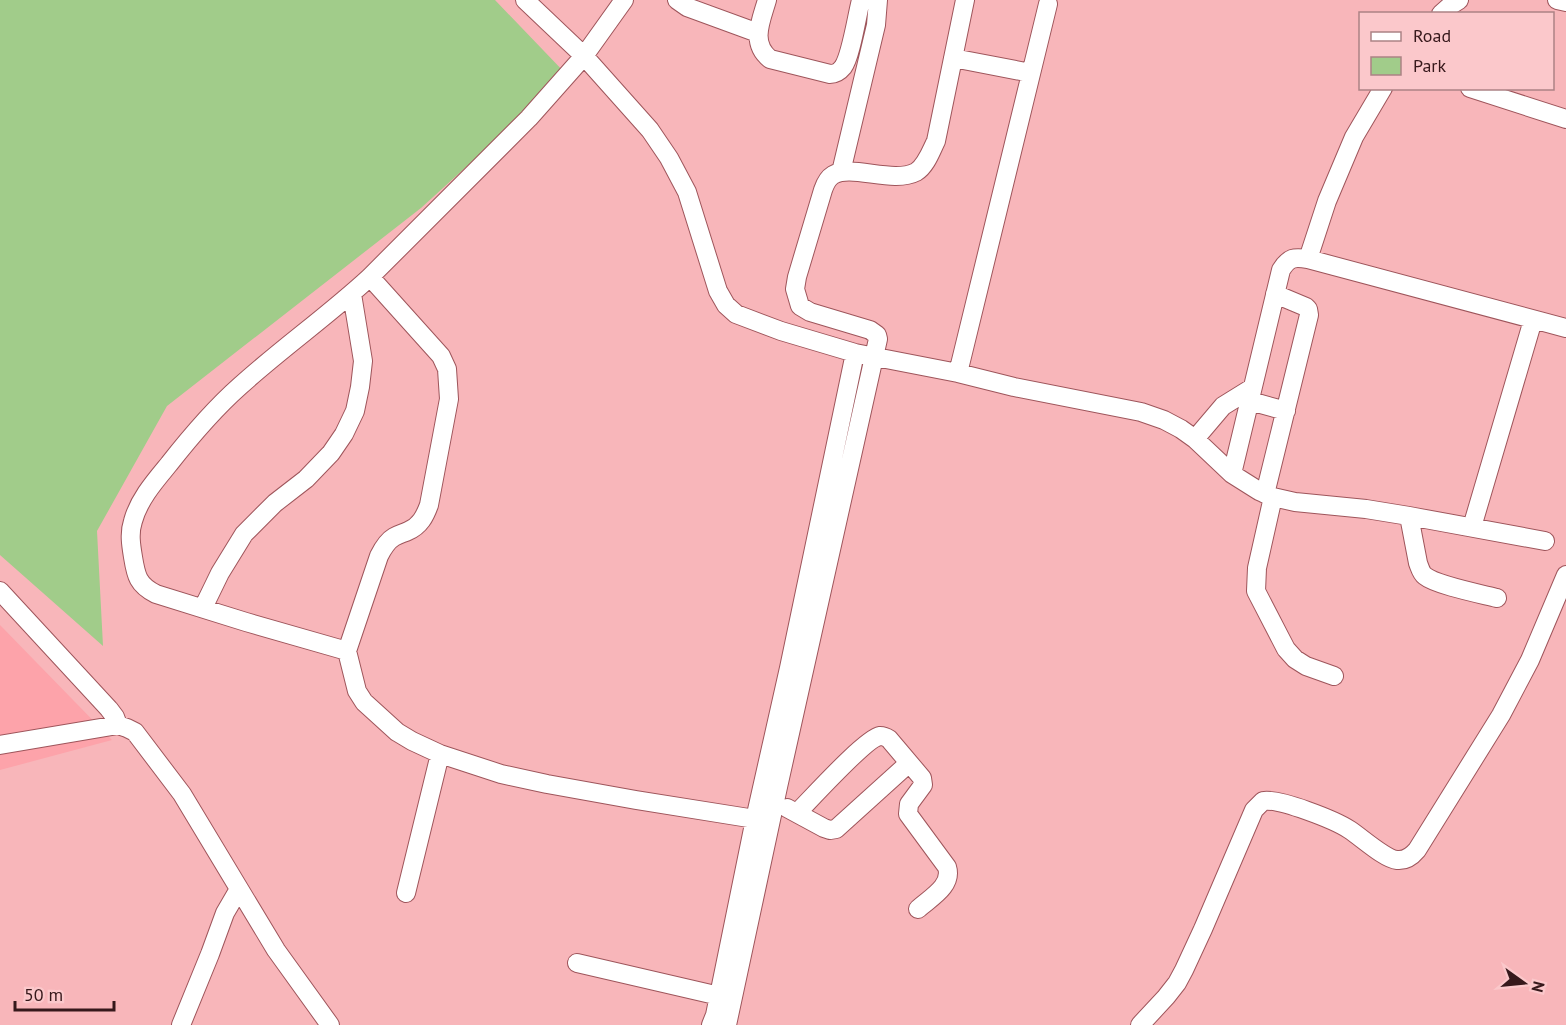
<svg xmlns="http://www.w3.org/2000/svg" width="1566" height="1025" font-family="'PT Sans',sans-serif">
  <rect width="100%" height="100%" fill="#f8b6ba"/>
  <path fill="#fda3aa" d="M0,625L112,740L0,770Z"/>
  <path fill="#a1cc8a" d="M0,0H495L567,75L421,208L167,406L97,531L103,646L0,555Z"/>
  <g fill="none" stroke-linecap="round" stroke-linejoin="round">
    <defs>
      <path id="minor" d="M525,0L584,56L650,130L669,158L687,192L718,291L726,305L736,314L781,331L855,353L958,373L1014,387L1141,412L1164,420L1181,429L1195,439L1232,474L1259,491L1273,497L1295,502L1366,509L1409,516L1545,541
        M677,0L687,7L758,33
        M767,0C761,21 750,43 770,59L830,74C836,74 839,72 843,67C851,56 857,15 861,0
        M1557,0L1566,2
        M1441,14L1451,5L1459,0
        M953,58L1031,73
        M1470,88L1566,119
        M841,172L876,25L878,0
        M1308,259L1327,201L1354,137L1383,88
        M370,277L441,356L447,369L449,399L429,505C425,516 420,526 408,531C404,533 399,534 394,537C387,541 383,548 379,556L347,651L357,691L364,702L397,732L412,741L440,754L501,774L547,784L636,800L755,819
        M958,373L1048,4
        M1250,401L1286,411
        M1195,439L1223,406L1252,388
        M1232,474L1281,270C1289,257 1294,257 1308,259L1566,328
        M1265,494L1309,315L1308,309L1306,307L1275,294
        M1273,497L1257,568L1256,591L1286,649L1295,659L1306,666L1334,676
        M1409,516L1418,563C1420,568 1421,573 1425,576C1436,585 1481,594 1497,598
        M1472,527L1533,320
        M0,591L109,709L115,717L118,725
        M203,608L220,573L244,534L275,503L306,479L331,453L344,434L355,411L360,387L363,361L352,294
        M347,651L246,622L156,594C138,585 136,576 133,557C131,545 129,533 133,521C139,499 155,481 169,464C191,436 214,409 240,386C282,348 329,315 370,277L529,118L584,56L624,0
        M0,745L118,725L127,728L135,732L182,794L276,950L330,1025
        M787,808L824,828L830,830L836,829L909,763
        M797,813C810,800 866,738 880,736C884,736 886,737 889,739L922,778L923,785L909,804L908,814L947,867C953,886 930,898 918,909
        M406,893L440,754
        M577,963L728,998
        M181,1025L210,954L225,913L239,889
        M711,1025L715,1015L755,819L789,668L855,353
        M727,1025L778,787L878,339L877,335L870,330L810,312L800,306L795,289L797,277L823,190C825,184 828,178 833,175C851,164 893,184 916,172C926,166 931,151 936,141L965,0
        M1140,1025L1166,997L1177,983L1184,970L1203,929L1254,810L1263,801C1279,798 1335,820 1350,830C1362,838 1385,859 1397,860C1406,861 1412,856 1417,850L1501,715L1530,660L1566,575"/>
    </defs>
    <use href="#minor" stroke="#9e555b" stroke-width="20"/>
    <use href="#minor" stroke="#fff" stroke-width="18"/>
  </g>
  <rect x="1359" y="12" width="195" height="78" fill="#fbc8cb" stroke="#ac8285" stroke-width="1.5"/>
  <rect x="1371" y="32" width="30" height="9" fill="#ffffff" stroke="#ac8285" stroke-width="1.5"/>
  <text x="1413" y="42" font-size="18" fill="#36181b">Road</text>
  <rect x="1371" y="57" width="30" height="18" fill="#a1cc8a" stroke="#ac8285" stroke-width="1.5"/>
  <text x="1413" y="72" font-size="18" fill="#36181b">Park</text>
  <g transform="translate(1524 983) rotate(105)" stroke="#fbc8cb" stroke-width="4.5" paint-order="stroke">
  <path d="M0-4.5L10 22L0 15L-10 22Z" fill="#36181b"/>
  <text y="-9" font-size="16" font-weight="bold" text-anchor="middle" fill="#36181b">N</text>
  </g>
  <path d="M15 1001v9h99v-9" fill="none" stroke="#36181b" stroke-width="3"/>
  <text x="24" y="1001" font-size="18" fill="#36181b" stroke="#fbc8cb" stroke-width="4.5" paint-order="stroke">50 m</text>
</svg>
